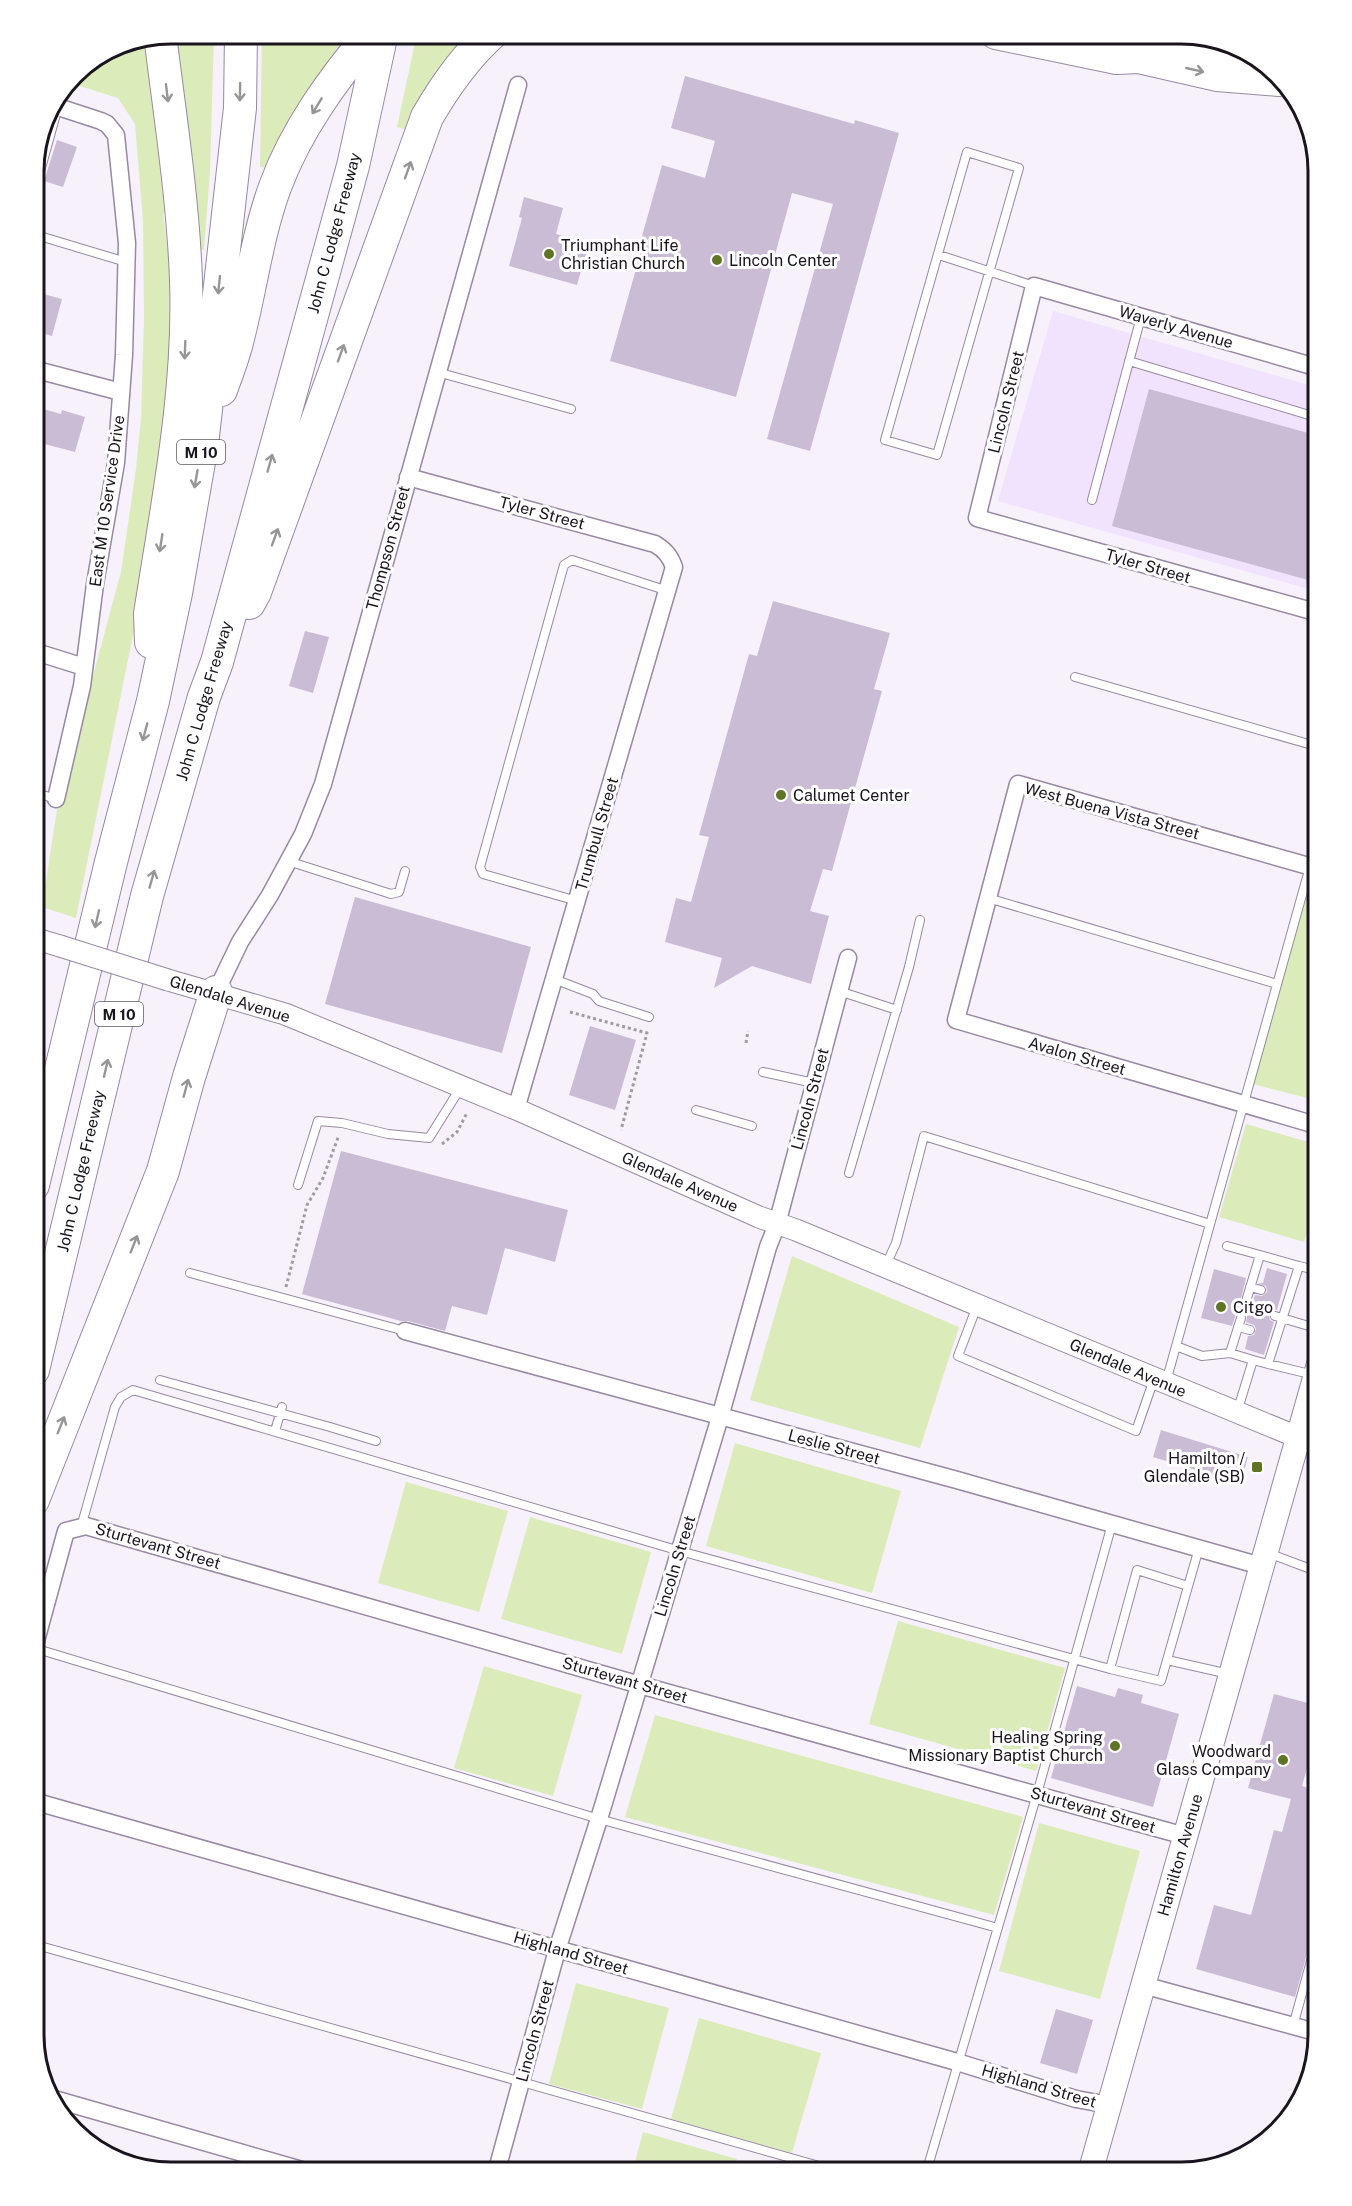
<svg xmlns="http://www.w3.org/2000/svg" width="1352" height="2206" font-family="'Public Sans',sans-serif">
  <rect width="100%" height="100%" fill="#f7f1fc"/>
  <path fill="#f1e2fd" d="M1053,311L1319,388V592L998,501Z"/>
  <path fill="#dbecba" d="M170,33H214L210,171L204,250L193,249Z
    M262,33H357L271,168L260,167Z
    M417,33H477L412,131L397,127Z
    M148,37L169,212L163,213L175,307L173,369L136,620L76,918L42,907L57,809L121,572L136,469L141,418L144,318L143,222L135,124L118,98L67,82L73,73L118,43Z
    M1309,888L1319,891V1101L1253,1084Z
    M1246,1124L1319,1145V1191L1304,1242L1219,1217Z
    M792,1256L959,1327L920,1448L750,1400Z
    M735,1443L901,1491L872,1593L706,1546Z
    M406,1482L508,1511L479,1612L378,1583Z
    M530,1517L651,1552L622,1654L501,1619Z
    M898,1621L1065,1668L1036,1771L869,1724Z
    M484,1666L582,1695L553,1796L454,1768Z
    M655,1715L1023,1817L994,1915L625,1817Z
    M1039,1823L1140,1851L1100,1999L999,1971Z
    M576,1983L669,2008L642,2109L549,2084Z
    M699,2018L821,2053L792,2153L671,2119Z
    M643,2132L737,2159L733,2173H632Z"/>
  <path fill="#cbbcd6" d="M685,76L854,124L855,120L899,133L810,451L767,439L833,204L792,193L736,397L610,361L640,255L637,254L662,165L705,178L715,141L671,128Z
    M57,140L77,147L63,187L44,181Z
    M524,197L563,208L556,234L589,243L577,285L509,266L522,218L519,217Z
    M40,293L62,299L52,336L33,331V320Z
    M1149,389L1319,436V583L1112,526Z
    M33,406L61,414L62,410L85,417L75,452L33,441Z
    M773,601L890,633L874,689L882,691L832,871L823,869L810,911L829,916L811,984L752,966L714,988L722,958L665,942L676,898L691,902L709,837L699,835L749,654L757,656Z
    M305,631L329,637L313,693L289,686Z
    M355,897L531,947L502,1053L325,1004Z
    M590,1026L636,1040L615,1110L569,1095Z
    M341,1151L568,1210L555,1262L505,1248L487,1315L452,1306L445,1331L408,1321H401L302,1294Z
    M1267,1268L1287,1274L1277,1310L1271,1311L1269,1315L1270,1320L1274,1322L1264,1355L1245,1349L1248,1336L1254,1335L1256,1329L1254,1325L1246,1322L1247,1316L1243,1312L1236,1314L1232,1326L1201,1318L1214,1269L1246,1278L1241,1299L1243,1303L1248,1304L1252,1302L1255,1295L1262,1296L1267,1292L1266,1286L1258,1283H1263Z
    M1161,1430L1248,1457L1240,1485L1205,1475L1206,1473L1153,1457Z
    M1077,1686L1115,1697L1118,1688L1143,1695L1141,1703L1179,1714L1153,1807L1051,1778Z
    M1274,1694L1319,1706V1756L1311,1754L1302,1786L1319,1791V1911L1295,1997L1196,1969L1214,1905L1251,1915L1274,1830L1282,1832L1291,1799L1248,1788Z
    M1056,2009L1093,2020L1077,2074L1040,2063Z"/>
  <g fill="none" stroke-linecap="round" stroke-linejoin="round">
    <defs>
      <path id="service" d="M967,152L1019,168L937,455L885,440Z
        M33,197L58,107
        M33,234L126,262
        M939,255L1034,286
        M1129,361L1319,418
        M437,372L571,409
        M1092,500L1141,317
        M1075,677L1319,747
        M33,792L56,799
        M288,861L391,894L399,892L405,871
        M988,898L1277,984
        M577,901L483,874L480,867L564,565L572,560L668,591
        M554,979L593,994L599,1001L649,1017
        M839,991L897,1010
        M763,1072L814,1083
        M696,1110L752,1126
        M849,1173L909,967L920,920
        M298,1185L318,1121L342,1123L388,1134L429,1138L461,1087
        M1227,1246L1260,1255
        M1299,1266L1319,1271
        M885,1267L896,1243L924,1136L1210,1224
        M190,1273L405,1331
        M1250,1287L1261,1290
        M1247,1298L1260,1255L1299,1266L1268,1364L1253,1360
        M977,1306L958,1356L1136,1431L1154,1379
        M1275,1316L1319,1329
        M1238,1327L1250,1330
        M1176,1346L1202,1356L1230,1353L1253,1360L1237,1412
        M1230,1353L1241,1318
        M1268,1364L1314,1375
        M160,1380L330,1427L376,1441
        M1166,1382L1319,834
        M275,1431L282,1407
        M81,1527L115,1407L121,1397L133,1390L680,1551L1110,1669
        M1199,1548L1167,1660L1229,1674
        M1268,1553L1308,1568
        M34,1648L599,1819L998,1928
        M1167,1660L1161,1681L1110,1669L1137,1570L1188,1586
        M33,1944L844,2173
        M1293,2026L1319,1932
        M926,2173L1037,1794L1112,1524"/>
      <path id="minor" d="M52,105L101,121L107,124L116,135L127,243L124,355L116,463L95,584L82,686L56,799
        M33,369L121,392
        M408,477L655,544C665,550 670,556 674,567L516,1109
        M1319,613L977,518L1034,286L1319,368
        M33,651L84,667
        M216,992L240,942L270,895L303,834L323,784L518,85
        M1319,1126L956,1020L1018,784L1319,869
        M405,1331L957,1480L1261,1566
        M33,1652L66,1531L86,1526L640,1685L1185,1836
        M33,1801L957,2062L1076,2099L1109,2105
        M1143,1985L1319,2033
        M47,2097L312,2173
        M496,2173L557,1950L599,1819L720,1417L768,1247L777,1224L848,958"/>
      <path id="tertiary" d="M33,938L60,946
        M168,980L285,1014L516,1109L759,1217L796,1230L1319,1446"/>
      <path id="secondary" d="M1090,2173L1319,1364"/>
      <path id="motorway" d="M996,33L1117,58L1138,57L1217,75L1279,80
        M1162,33L1266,66
        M221,390C227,373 234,356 238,338C251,288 257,236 275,187C296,130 333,79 372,33
        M249,603L255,592L427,117C445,86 465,57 492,33
        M151,642L150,614C167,504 190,392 186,280C183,198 170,116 160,35
        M33,1185L111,862L153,701L176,593L202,445L240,108L241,33
        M33,1370L147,896L204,697L217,662L353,166L382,33
        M33,1500L163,1171L189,1077L216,992"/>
    </defs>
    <use href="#service" stroke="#9789a2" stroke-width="10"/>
    <use href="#minor" stroke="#9789a2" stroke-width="19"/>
    <use href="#tertiary" stroke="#9789a2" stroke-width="23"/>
    <use href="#secondary" stroke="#9789a2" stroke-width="26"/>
    <use href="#motorway" stroke="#9789a2" stroke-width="34"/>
    <path stroke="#a09aa5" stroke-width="3" stroke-dasharray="3 3" stroke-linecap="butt" d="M570,1012L647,1033L621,1130
      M746,1043L748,1031
      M442,1144L457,1132L467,1113
      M286,1287L307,1205L323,1178L339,1135"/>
    <use href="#service" stroke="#fff" stroke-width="8"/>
    <use href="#minor" stroke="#fff" stroke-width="16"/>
    <use href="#tertiary" stroke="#fff" stroke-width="21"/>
    <use href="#secondary" stroke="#fff" stroke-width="24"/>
    <use href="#motorway" stroke="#fff" stroke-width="32"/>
    <defs>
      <path id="tertiary-bridge" d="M60,946L168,980"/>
    </defs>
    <use href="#tertiary-bridge" stroke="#9789a2" stroke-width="23" stroke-linecap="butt"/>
    <use href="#tertiary-bridge" stroke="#fff" stroke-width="21"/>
  </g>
  <defs><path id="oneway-shaft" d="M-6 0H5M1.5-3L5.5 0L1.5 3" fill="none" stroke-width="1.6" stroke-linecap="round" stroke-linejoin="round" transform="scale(1.5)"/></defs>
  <g stroke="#989599">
    <use href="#oneway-shaft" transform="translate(1195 70) rotate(13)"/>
    <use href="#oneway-shaft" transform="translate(240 92) rotate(91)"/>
    <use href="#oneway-shaft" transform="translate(167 93) rotate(83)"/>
    <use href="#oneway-shaft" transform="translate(317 106) rotate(121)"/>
    <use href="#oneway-shaft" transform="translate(408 170) rotate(-70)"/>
    <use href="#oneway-shaft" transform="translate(219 285) rotate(96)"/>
    <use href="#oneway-shaft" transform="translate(185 350) rotate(92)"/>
    <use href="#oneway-shaft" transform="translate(341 353) rotate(-70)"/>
    <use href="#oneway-shaft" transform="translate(270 463) rotate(-74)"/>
    <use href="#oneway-shaft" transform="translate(196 479) rotate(100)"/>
    <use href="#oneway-shaft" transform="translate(275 537) rotate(-70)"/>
    <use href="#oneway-shaft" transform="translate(161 543) rotate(99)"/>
    <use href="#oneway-shaft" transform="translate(145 732) rotate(105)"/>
    <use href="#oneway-shaft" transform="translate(152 879) rotate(-74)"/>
    <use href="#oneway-shaft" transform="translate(97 919) rotate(103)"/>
    <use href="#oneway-shaft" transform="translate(106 1068) rotate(-77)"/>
    <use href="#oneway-shaft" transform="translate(186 1088) rotate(-75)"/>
    <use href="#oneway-shaft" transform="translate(134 1244) rotate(-68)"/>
    <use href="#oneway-shaft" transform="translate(61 1425) rotate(-68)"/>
  </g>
  <g fill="#5f7424" stroke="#fff" stroke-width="2">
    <circle cx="549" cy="254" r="6"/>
    <circle cx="717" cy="260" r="6"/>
    <circle cx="781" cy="795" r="6"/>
    <circle cx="1221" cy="1307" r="6"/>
    <rect x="1251" y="1461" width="12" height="12" rx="3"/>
    <circle cx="1115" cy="1746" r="6"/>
    <circle cx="1283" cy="1760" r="6"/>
  </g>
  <g text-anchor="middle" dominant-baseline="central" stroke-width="6" stroke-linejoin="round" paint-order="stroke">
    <g fill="#fff" stroke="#5e5a61" stroke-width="1.5">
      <rect x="177" y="440" width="48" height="24" rx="4.5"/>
      <rect x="95" y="1002" width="48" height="24" rx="4.5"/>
    </g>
    <g font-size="15" font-weight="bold" fill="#19141d">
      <text x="201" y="452">M 10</text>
      <text x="119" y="1014">M 10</text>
    </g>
    <g font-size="16" fill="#19141d" stroke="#fff">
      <text transform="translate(334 233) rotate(-75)">John C Lodge Freeway</text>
      <text transform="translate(1176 327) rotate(16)">Waverly Avenue</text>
      <text transform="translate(1006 402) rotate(-76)">Lincoln Street</text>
      <text transform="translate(107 501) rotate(-82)">East M 10 Service Drive</text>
      <text transform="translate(542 513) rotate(15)">Tyler Street</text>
      <text transform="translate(388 548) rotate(-75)">Thompson Street</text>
      <text transform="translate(1148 566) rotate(16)">Tyler Street</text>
      <text transform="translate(204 701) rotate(-74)">John C Lodge Freeway</text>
      <text transform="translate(1112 811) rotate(15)">West Buena Vista Street</text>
      <text transform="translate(597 834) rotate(-74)">Trumbull Street</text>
      <text transform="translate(230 999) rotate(17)">Glendale Avenue</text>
      <text transform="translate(1077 1056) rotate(16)">Avalon Street</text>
      <text transform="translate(810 1099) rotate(-75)">Lincoln Street</text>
      <text transform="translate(81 1171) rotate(-77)">John C Lodge Freeway</text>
      <text transform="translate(680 1182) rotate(24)">Glendale Avenue</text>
      <text transform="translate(1128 1368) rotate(23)">Glendale Avenue</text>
      <text transform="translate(834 1447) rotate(15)">Leslie Street</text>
      <text transform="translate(158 1546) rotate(16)">Sturtevant Street</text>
      <text transform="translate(675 1566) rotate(-73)">Lincoln Street</text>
      <text transform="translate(625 1680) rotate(16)">Sturtevant Street</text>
      <text transform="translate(1093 1810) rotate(16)">Sturtevant Street</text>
      <text transform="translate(1180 1855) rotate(-74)">Hamilton Avenue</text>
      <text transform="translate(571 1953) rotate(16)">Highland Street</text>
      <text transform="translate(535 2031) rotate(-75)">Lincoln Street</text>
      <text transform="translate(1039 2086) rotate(16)">Highland Street</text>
    </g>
    <g font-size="16" fill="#19141d" stroke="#fff" text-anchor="start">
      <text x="561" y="245">Triumphant Life<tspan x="561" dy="18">Christian Church</tspan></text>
      <text x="729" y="260">Lincoln Center</text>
      <text x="793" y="795">Calumet Center</text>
      <text x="1233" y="1307">Citgo</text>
      <text x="1245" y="1458" text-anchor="end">Hamilton /<tspan x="1245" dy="18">Glendale (SB)</tspan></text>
      <text x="1103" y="1737" text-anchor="end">Healing Spring<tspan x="1103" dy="18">Missionary Baptist Church</tspan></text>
      <text x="1271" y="1751" text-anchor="end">Woodward<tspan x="1271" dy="18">Glass Company</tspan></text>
    </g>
  </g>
  <path d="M0 0H1352V2206H0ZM171 44H1181A127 127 0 0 1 1308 171V2035A127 127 0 0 1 1181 2162H171A127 127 0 0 1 44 2035V171A127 127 0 0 1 171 44Z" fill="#fff" fill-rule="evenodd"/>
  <path fill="none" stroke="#19141d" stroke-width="3" d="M171 44H1181A127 127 0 0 1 1308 171V2035A127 127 0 0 1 1181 2162H171A127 127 0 0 1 44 2035V171A127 127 0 0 1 171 44Z"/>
</svg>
